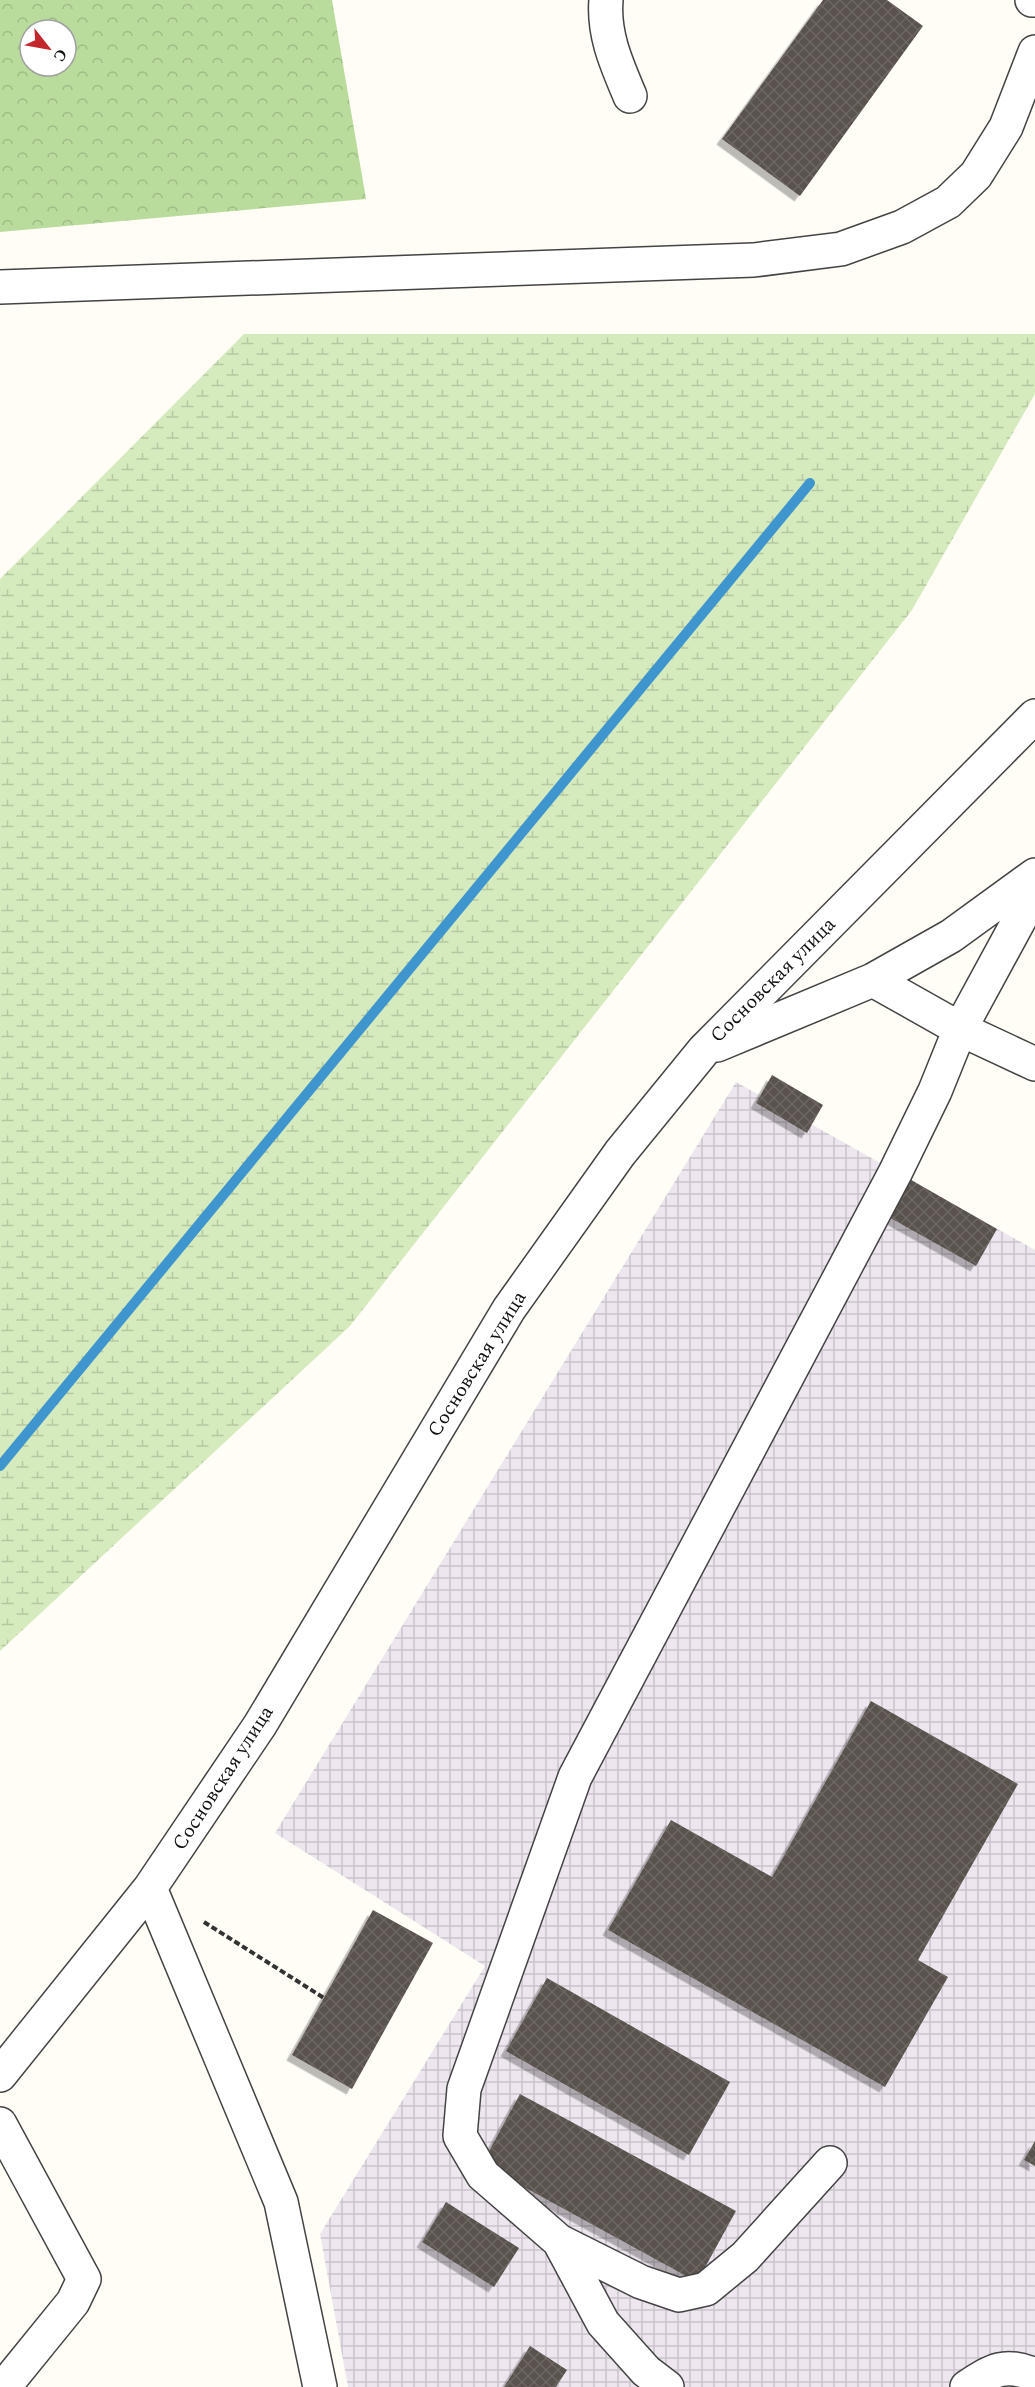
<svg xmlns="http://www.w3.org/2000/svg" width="1035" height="2387" font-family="Spectral,serif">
  <defs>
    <pattern id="industrial-grid" width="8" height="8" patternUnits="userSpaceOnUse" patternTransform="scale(1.5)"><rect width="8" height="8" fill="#eee6ef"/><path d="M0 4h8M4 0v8" fill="none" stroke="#cbc4cc"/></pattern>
    <pattern id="forest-crowns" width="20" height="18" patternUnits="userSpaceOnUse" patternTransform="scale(1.5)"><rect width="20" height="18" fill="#b9dc9c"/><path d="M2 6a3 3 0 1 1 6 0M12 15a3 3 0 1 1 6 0" fill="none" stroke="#9ebc85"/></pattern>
    <pattern id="wetland-marsh" width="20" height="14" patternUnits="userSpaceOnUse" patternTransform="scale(1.5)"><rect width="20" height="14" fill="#d5ebbd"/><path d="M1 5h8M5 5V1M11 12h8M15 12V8" fill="none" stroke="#b6c8a1"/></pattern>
    <pattern id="building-cross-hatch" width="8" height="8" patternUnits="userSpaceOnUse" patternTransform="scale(1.5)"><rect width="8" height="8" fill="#5a524d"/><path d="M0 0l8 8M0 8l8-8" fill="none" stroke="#6d6662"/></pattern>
    <filter id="shadow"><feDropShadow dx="-5.5" dy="5.5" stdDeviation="0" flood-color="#0004"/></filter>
  </defs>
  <rect width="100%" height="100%" fill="#fffdf5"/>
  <path fill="url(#industrial-grid)" d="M736,1082L1035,1250V2387H348L320,2234L485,1966L275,1833Z"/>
  <path fill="url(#forest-crowns)" fill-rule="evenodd" d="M0,0H332L366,199L0,232ZM30,30H66V66H30Z"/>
  <path fill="url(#wetland-marsh)" d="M244,334H1035V394L912,610L350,1326L0,1651V579Z"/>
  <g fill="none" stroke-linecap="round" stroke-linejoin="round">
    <path stroke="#3f96cf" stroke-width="10" d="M0,1466L810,483"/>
  </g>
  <path fill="url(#building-cross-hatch)" filter="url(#shadow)" d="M823,0H887L923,26L800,196L722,139Z
    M772,1075L823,1105L807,1133L756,1103Z
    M906,1177L997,1229L976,1266L885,1215Z
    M871,1701L1018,1784L918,1960L948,1977L885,2087L608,1930L671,1820L772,1877Z
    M373,1910L433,1943L352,2089L292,2055Z
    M547,1978L730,2082L689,2155L506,2051Z
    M520,2094L736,2211L697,2282L482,2164Z
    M1035,2141V2166L1024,2160Z
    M446,2202L519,2248L494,2287L422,2242Z
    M530,2346L567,2370L556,2387H504Z"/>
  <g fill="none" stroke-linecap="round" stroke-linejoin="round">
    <defs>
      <path id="minor" d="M606,0C603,35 617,65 630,96
        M1032,0H1035
        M0,287L754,260L841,249L902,227L948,202L976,175L1006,127L1035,52
        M873,980L960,1029L1035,1064
        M717,1045L873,980L951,936L1035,875
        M150,1888L281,2202L320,2387
        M0,2075L150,1888L260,1725L509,1309L620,1153L704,1050L1035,716
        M0,2124L84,2279L73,2302L4,2387
        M559,2241L641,2282L679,2295L706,2289L745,2257L830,2163
        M667,2387L646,2371L603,2323L559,2241L483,2175L460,2136L464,2089L575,1777L895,1173L935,1091L960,1029L1035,891
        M967,2387C993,2370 1005,2362 1035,2375"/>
    </defs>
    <use href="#minor" stroke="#444" stroke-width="36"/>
    <path stroke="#333" stroke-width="4" stroke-dasharray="6 3" stroke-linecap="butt" d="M204,1922L324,1998"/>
    <use href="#minor" stroke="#fff" stroke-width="33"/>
  </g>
  <g text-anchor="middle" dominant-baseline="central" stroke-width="6" stroke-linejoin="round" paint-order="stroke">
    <g font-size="20" fill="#111" stroke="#fff">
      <text transform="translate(773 980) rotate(-45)">Сосновская улица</text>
      <text transform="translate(477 1364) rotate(-58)">Сосновская улица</text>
      <text transform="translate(223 1778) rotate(-57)">Сосновская улица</text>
    </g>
  </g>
  <g transform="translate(48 48) rotate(121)"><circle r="28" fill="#ffffff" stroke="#a0a0a0" stroke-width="1.5"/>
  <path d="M0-4.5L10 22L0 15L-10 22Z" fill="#c4262e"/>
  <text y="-9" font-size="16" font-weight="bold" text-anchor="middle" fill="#111111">С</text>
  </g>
</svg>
